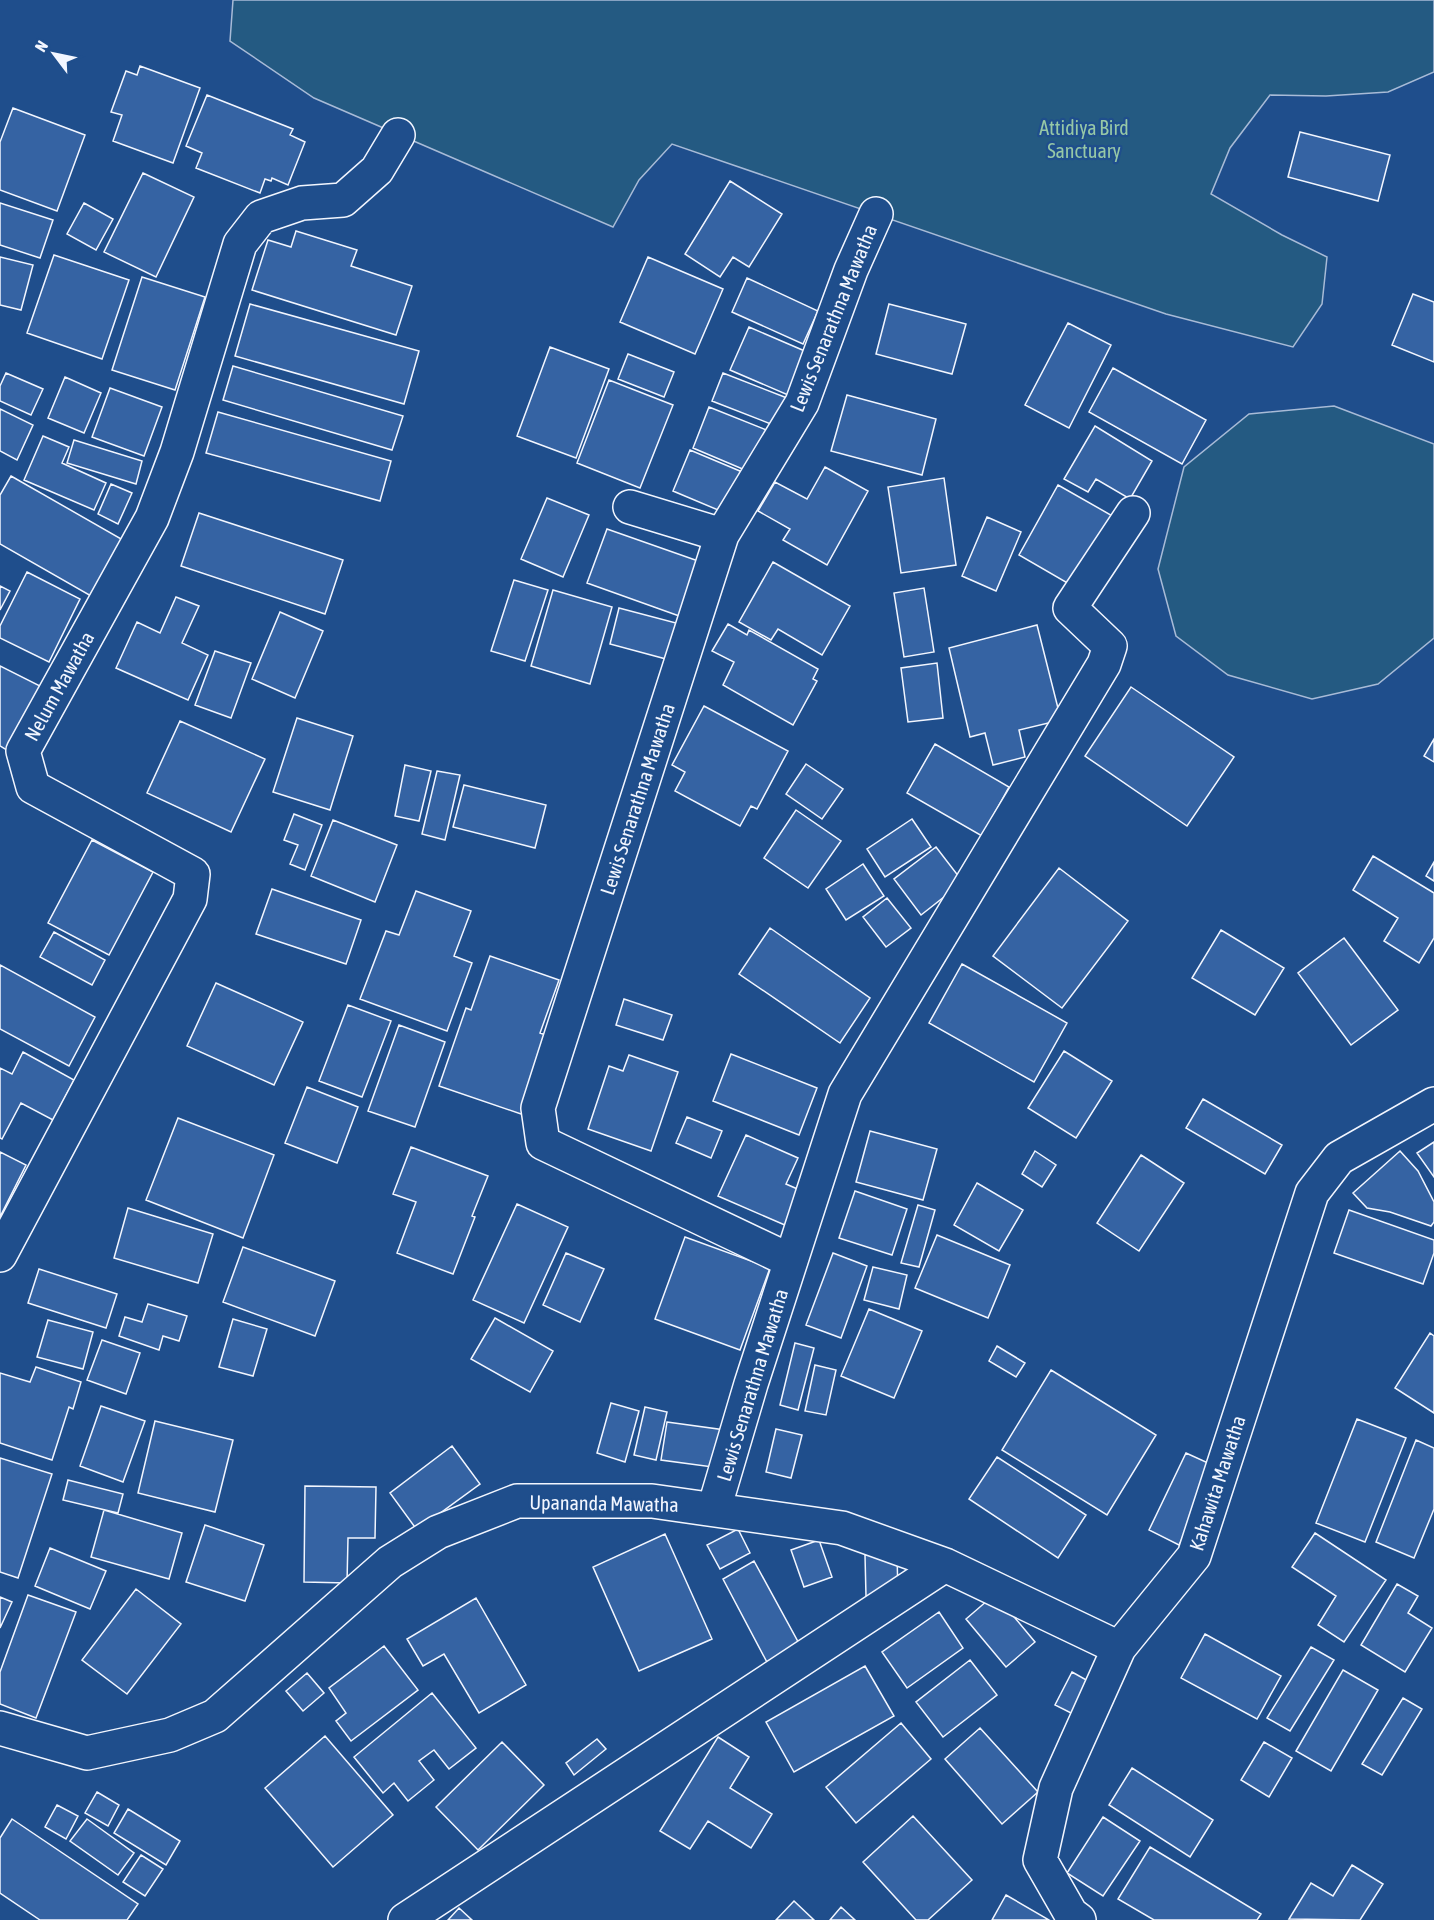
<svg xmlns="http://www.w3.org/2000/svg" width="1434" height="1920" font-family="'Asap Condensed',sans-serif">
  <rect width="100%" height="100%" fill="#1f4e8c"/>
  <path fill="#245a82" stroke="#a8bbd7" stroke-width="1.5" d="M233,0H1434V72L1388,92L1326,96L1270,95L1230,148L1211,194L1282,235L1327,257L1322,304L1293,347L1166,314L672,144L639,180L613,227L314,98L230,41Z
    M1334,406L1434,444V638L1378,684L1312,699L1228,675L1176,636L1158,569L1184,467L1249,414Z"/>
  <path fill="#3563a3" stroke="#f2f6ff" stroke-width="1.5" d="M140,66L200,88L173,163L113,141L122,115L111,112L126,71L137,75Z
    M207,95L293,129L290,135L305,142L288,185L272,178L271,181L265,179L260,193L196,168L202,153L186,146Z
    M13,108L85,135L57,211L0,190V142Z
    M1300,132L1390,155L1378,201L1288,177Z
    M143,173L194,197L156,277L104,252Z
    M730,181L782,214L749,267L733,257L720,277L685,254Z
    M0,203L53,220L40,258L0,245Z
    M84,203L113,219L96,250L67,234Z
    M296,231L357,250L351,266L412,286L396,335L252,290L268,240L291,247Z
    M54,255L129,280L102,359L27,333Z
    M0,257L33,265L21,310L0,305Z
    M648,257L723,289L695,354L620,322Z
    M142,277L205,297L175,390L112,370Z
    M747,278L818,311L803,344L732,312Z
    M1413,294L1434,302V362L1392,345Z
    M250,304L419,351L404,404L235,356Z
    M889,304L966,324L952,374L876,354Z
    M1068,323L1111,345L1069,428L1025,405Z
    M749,327L814,355L795,398L730,370Z
    M550,347L609,369L576,458L517,436Z
    M628,354L674,372L664,397L618,379Z
    M233,366L403,416L392,450L223,400Z
    M1113,368L1206,420L1182,464L1089,412Z
    M6,373L43,389L31,415L0,401V386Z
    M723,373L787,398L776,426L712,401Z
    M65,377L101,393L84,433L48,418Z
    M609,380L673,405L640,488L577,463Z
    M110,388L162,407L144,456L92,437Z
    M847,395L936,419L922,475L831,451Z
    M709,407L769,431L752,473L693,448Z
    M0,409L33,425L17,460L0,451Z
    M218,412L391,461L380,501L206,453Z
    M1095,426L1152,461L1130,499L1096,479L1088,492L1064,479Z
    M43,436L69,447L62,463L106,483L94,510L24,480Z
    M74,440L142,461L136,484L67,463Z
    M690,450L747,474L730,515L673,491Z
    M825,467L868,491L827,565L783,540L790,529L758,511L775,482L807,499Z
    M11,476L123,540L91,596L0,544V495Z
    M944,478L956,565L901,573L888,487Z
    M111,484L132,493L118,524L98,514Z
    M1058,485L1116,518L1076,588L1019,555Z
    M547,498L589,515L563,577L521,559Z
    M199,513L343,560L325,614L181,566Z
    M987,517L1021,532L996,591L962,576Z
    M607,529L701,562L682,617L587,583Z
    M773,562L850,606L822,655L778,629L771,640L739,622Z
    M27,572L80,599L49,662L0,638V626Z
    M514,580L548,590L525,661L491,651Z
    M0,586L10,591L0,610Z
    M924,588L934,652L904,657L894,593Z
    M553,590L612,607L590,684L531,666Z
    M176,597L199,606L182,643L208,655L188,700L116,668L137,622L160,633Z
    M619,608L676,623L666,659L610,644Z
    M280,612L323,631L295,698L252,679Z
    M728,624L747,635L749,630L818,669L813,679L817,681L793,725L723,685L734,662L712,651Z
    M1037,625L1061,720L1019,730L1025,757L993,765L985,733L970,737L949,648Z
    M215,651L251,663L231,718L195,705Z
    M937,663L943,718L908,722L901,668Z
    M0,666L44,688L10,752L0,746Z
    M1131,687L1234,757L1187,826L1085,756Z
    M704,706L788,751L757,809L751,806L740,826L675,791L685,772L672,765Z
    M297,718L353,736L330,810L273,792Z
    M180,721L265,759L231,832L147,793Z
    M1434,739V762L1424,756Z
    M935,744L1009,787L982,836L907,793Z
    M806,764L843,789L822,819L786,794Z
    M405,765L431,771L419,821L395,816Z
    M437,771L460,775L445,840L422,834Z
    M464,785L546,805L535,848L453,827Z
    M796,810L841,841L808,888L764,858Z
    M294,814L322,825L305,870L290,864L298,845L284,840Z
    M912,819L931,847L885,877L867,849Z
    M333,820L397,845L375,902L311,876Z
    M92,840L153,872L109,955L48,923Z
    M936,847L963,882L921,915L894,879Z
    M1373,856L1434,893V938L1419,963L1384,941L1398,918L1353,890Z
    M1434,862V881L1426,876Z
    M863,864L884,896L846,920L826,889Z
    M1059,868L1128,921L1062,1008L993,956Z
    M272,889L361,920L346,964L256,934Z
    M416,891L471,911L454,956L472,963L447,1031L360,999L386,931L399,935Z
    M887,898L911,928L886,947L863,917Z
    M770,928L870,998L840,1043L739,974Z
    M1221,930L1284,968L1255,1015L1192,978Z
    M54,932L105,960L92,985L40,957Z
    M1344,938L1398,1010L1351,1045L1298,973Z
    M490,956L559,980L540,1033L554,1038L527,1116L439,1086L466,1008L471,1010Z
    M962,964L1067,1023L1034,1082L929,1023Z
    M0,965L95,1017L69,1066L0,1029Z
    M216,983L303,1022L274,1085L187,1046Z
    M624,999L672,1015L663,1040L616,1025Z
    M348,1005L391,1021L362,1097L319,1081Z
    M399,1025L445,1042L415,1127L368,1111Z
    M1064,1051L1112,1081L1076,1138L1028,1108Z
    M23,1052L74,1080L53,1120L21,1103L2,1139L0,1138V1068L12,1074Z
    M731,1054L817,1088L799,1135L713,1101Z
    M629,1055L678,1072L651,1151L588,1129L609,1066L623,1071Z
    M307,1087L358,1107L337,1163L285,1143Z
    M1203,1099L1282,1145L1265,1174L1186,1128Z
    M687,1117L722,1131L711,1158L676,1143Z
    M178,1118L274,1155L243,1238L146,1200Z
    M870,1131L937,1149L923,1200L856,1182Z
    M746,1135L798,1158L786,1184L809,1194L794,1229L718,1196Z
    M1434,1142V1177L1417,1153Z
    M411,1147L488,1176L472,1216L475,1217L453,1274L397,1253L416,1202L393,1194Z
    M1035,1151L1056,1165L1042,1187L1022,1174Z
    M1400,1151L1418,1171L1434,1202V1222L1431,1226L1390,1212L1367,1208L1353,1193Z
    M0,1152L26,1165L0,1217Z
    M1141,1155L1184,1183L1139,1251L1097,1223Z
    M977,1183L1023,1210L999,1251L954,1225Z
    M855,1191L907,1209L892,1255L839,1238Z
    M517,1204L568,1227L524,1323L473,1300Z
    M918,1205L935,1210L919,1267L901,1263Z
    M128,1208L213,1234L198,1283L114,1258Z
    M1349,1210L1434,1240V1253L1423,1284L1334,1253Z
    M937,1235L1010,1265L988,1318L915,1288Z
    M685,1237L770,1268L740,1350L655,1319Z
    M243,1247L335,1281L315,1336L223,1302Z
    M566,1253L604,1269L580,1322L543,1305Z
    M833,1253L867,1266L841,1338L806,1325Z
    M873,1267L907,1275L899,1309L864,1300Z
    M39,1269L117,1294L106,1328L28,1303Z
    M148,1304L187,1316L179,1341L163,1336L159,1350L119,1336L125,1317L142,1322Z
    M869,1309L922,1331L894,1398L841,1376Z
    M495,1318L553,1351L530,1392L471,1359Z
    M233,1319L267,1329L253,1376L219,1367Z
    M48,1320L93,1332L83,1369L37,1357Z
    M1430,1333L1434,1336V1413L1395,1388Z
    M102,1340L140,1353L126,1394L87,1380Z
    M795,1343L814,1348L798,1410L780,1405Z
    M997,1346L1025,1363L1016,1377L989,1361Z
    M815,1365L836,1370L826,1415L805,1411Z
    M36,1367L81,1382L73,1409L69,1407L52,1460L0,1443V1373L30,1382Z
    M1051,1370L1156,1435L1107,1515L1002,1450Z
    M611,1403L639,1411L625,1462L597,1453Z
    M101,1406L145,1421L123,1482L80,1466Z
    M645,1407L667,1412L656,1460L634,1455Z
    M1357,1419L1406,1438L1365,1542L1316,1523Z
    M155,1421L233,1440L215,1512L138,1493Z
    M667,1422L725,1430L720,1468L661,1460Z
    M776,1429L802,1435L791,1478L766,1472Z
    M1416,1440L1434,1448V1509L1414,1558L1376,1542Z
    M452,1446L480,1484L417,1530L390,1493Z
    M1186,1453L1217,1467L1179,1545L1149,1530Z
    M997,1457L1086,1515L1058,1558L969,1499Z
    M0,1458L52,1474L18,1578L0,1572Z
    M68,1480L123,1494L118,1513L63,1500Z
    M305,1486L376,1487L375,1538H348L347,1583L304,1582Z
    M104,1510L182,1533L169,1579L91,1557Z
    M205,1525L264,1545L245,1601L186,1582Z
    M738,1529L750,1553L720,1569L707,1545Z
    M1315,1533L1386,1580L1344,1642L1318,1625L1336,1596L1292,1567Z
    M665,1534L712,1639L639,1671L593,1567Z
    M819,1540L832,1577L804,1587L791,1550Z
    M50,1548L106,1571L90,1609L35,1586Z
    M897,1554L898,1595L866,1596L865,1555Z
    M754,1561L802,1649L769,1666L723,1579Z
    M1397,1584L1418,1596L1408,1613L1432,1628L1405,1672L1361,1645Z
    M136,1589L181,1624L127,1694L82,1660Z
    M995,1594L1035,1642L1006,1667L966,1619Z
    M28,1595L76,1612L36,1718L0,1704V1672Z
    M0,1597L12,1602L0,1628Z
    M476,1598L526,1685L479,1713L444,1654L423,1666L407,1639Z
    M939,1612L963,1648L907,1688L882,1652Z
    M1205,1634L1281,1676L1257,1719L1181,1678Z
    M384,1646L418,1690L351,1741L336,1721L346,1713L329,1688Z
    M1311,1647L1334,1660L1290,1731L1267,1718Z
    M970,1660L997,1695L943,1737L916,1702Z
    M865,1666L894,1716L794,1772L766,1722Z
    M1343,1670L1378,1690L1331,1771L1296,1751Z
    M1072,1672L1090,1682L1073,1714L1055,1705Z
    M307,1673L324,1693L303,1711L286,1691Z
    M432,1693L476,1748L449,1769L434,1750L419,1761L434,1780L408,1801L394,1783L383,1793L354,1757Z
    M1403,1698L1422,1709L1382,1775L1362,1764Z
    M901,1723L931,1759L856,1823L826,1787Z
    M980,1728L1038,1792L1002,1824L945,1759Z
    M325,1736L393,1815L333,1867L265,1788Z
    M718,1737L749,1757L730,1788L772,1814L751,1848L708,1821L690,1849L660,1831Z
    M597,1739L606,1749L574,1775L566,1763Z
    M502,1742L544,1785L478,1850L436,1807Z
    M1264,1742L1292,1758L1269,1797L1241,1780Z
    M1132,1768L1213,1820L1190,1857L1109,1805Z
    M97,1792L119,1805L108,1826L85,1813Z
    M57,1805L78,1816L66,1839L45,1827Z
    M128,1809L180,1841L166,1865L114,1833Z
    M913,1816L972,1880L928,1920H916L863,1862Z
    M1103,1817L1140,1841L1103,1896L1067,1873Z
    M12,1819L138,1904L127,1920H40L0,1893V1838Z
    M87,1819L134,1853L118,1875L70,1841Z
    M1150,1847L1261,1914L1257,1920H1154L1118,1899Z
    M141,1855L163,1869L145,1896L123,1882Z
    M1352,1865L1383,1884L1360,1920L1289,1919L1311,1883L1333,1896Z
    M1006,1895L1049,1920H992Z
    M794,1901L814,1920H776Z
    M841,1907L855,1920H830Z
    M459,1908L472,1920H448Z"/>
  <g fill="none" stroke-linecap="round" stroke-linejoin="round">
    <defs>
      <path id="minor" d="M630,507L722,535
        M0,1255L190,899L193,874L33,787L23,751L152,518L177,452L240,244L261,217L302,203L343,200L377,170L398,135
        M791,1261L543,1143L538,1108L722,535L802,403L851,270L876,214
        M714,1509L751,1384L845,1094L1104,664L1110,646L1070,608L1133,513
        M0,1728L87,1753L170,1735L215,1716L390,1562L438,1532L517,1501H652L842,1528L945,1565L1119,1648
        M405,1920L945,1565
        M1079,1920L1071,1914L1040,1860L1056,1788L1119,1648L1194,1556L1312,1193L1339,1158L1434,1104"/>
    </defs>
    <use href="#minor" stroke="#f2f6ff" stroke-width="36"/>
    <use href="#minor" stroke="#1f4e8c" stroke-width="33"/>
  </g>
  <g text-anchor="middle" dominant-baseline="central" stroke-width="4.5" stroke-linejoin="round" paint-order="stroke">
    <g font-size="20" fill="#97c8a6" stroke="#1f4e8c">
      <text x="1084" y="127">Attidiya Bird<tspan x="1084" dy="23">Sanctuary</tspan></text>
    </g>
    <g font-size="20" fill="#f2f6ff" stroke="#1f4e8c">
      <text transform="translate(833 318) rotate(-68)">Lewis Senarathna Mawatha</text>
      <text transform="translate(59 686) rotate(-61)">Nelum Mawatha</text>
      <text transform="translate(637 799) rotate(-72)">Lewis Senarathna Mawatha</text>
      <text transform="translate(752 1385) rotate(-73)">Lewis Senarathna Mawatha</text>
      <text transform="translate(1217 1483) rotate(-72)">Kahawita Mawatha</text>
      <text transform="translate(604 1503) rotate(1)">Upananda Mawatha</text>
    </g>
  </g>
  <g transform="translate(54 54) rotate(302)" stroke="#1f4e8c" stroke-width="4.5" paint-order="stroke">
  <path d="M0-4.5L10 22L0 15L-10 22Z" fill="#f2f6ff"/>
  <text y="-9" font-size="16" font-weight="bold" text-anchor="middle" fill="#f2f6ff">N</text>
  </g>
</svg>
